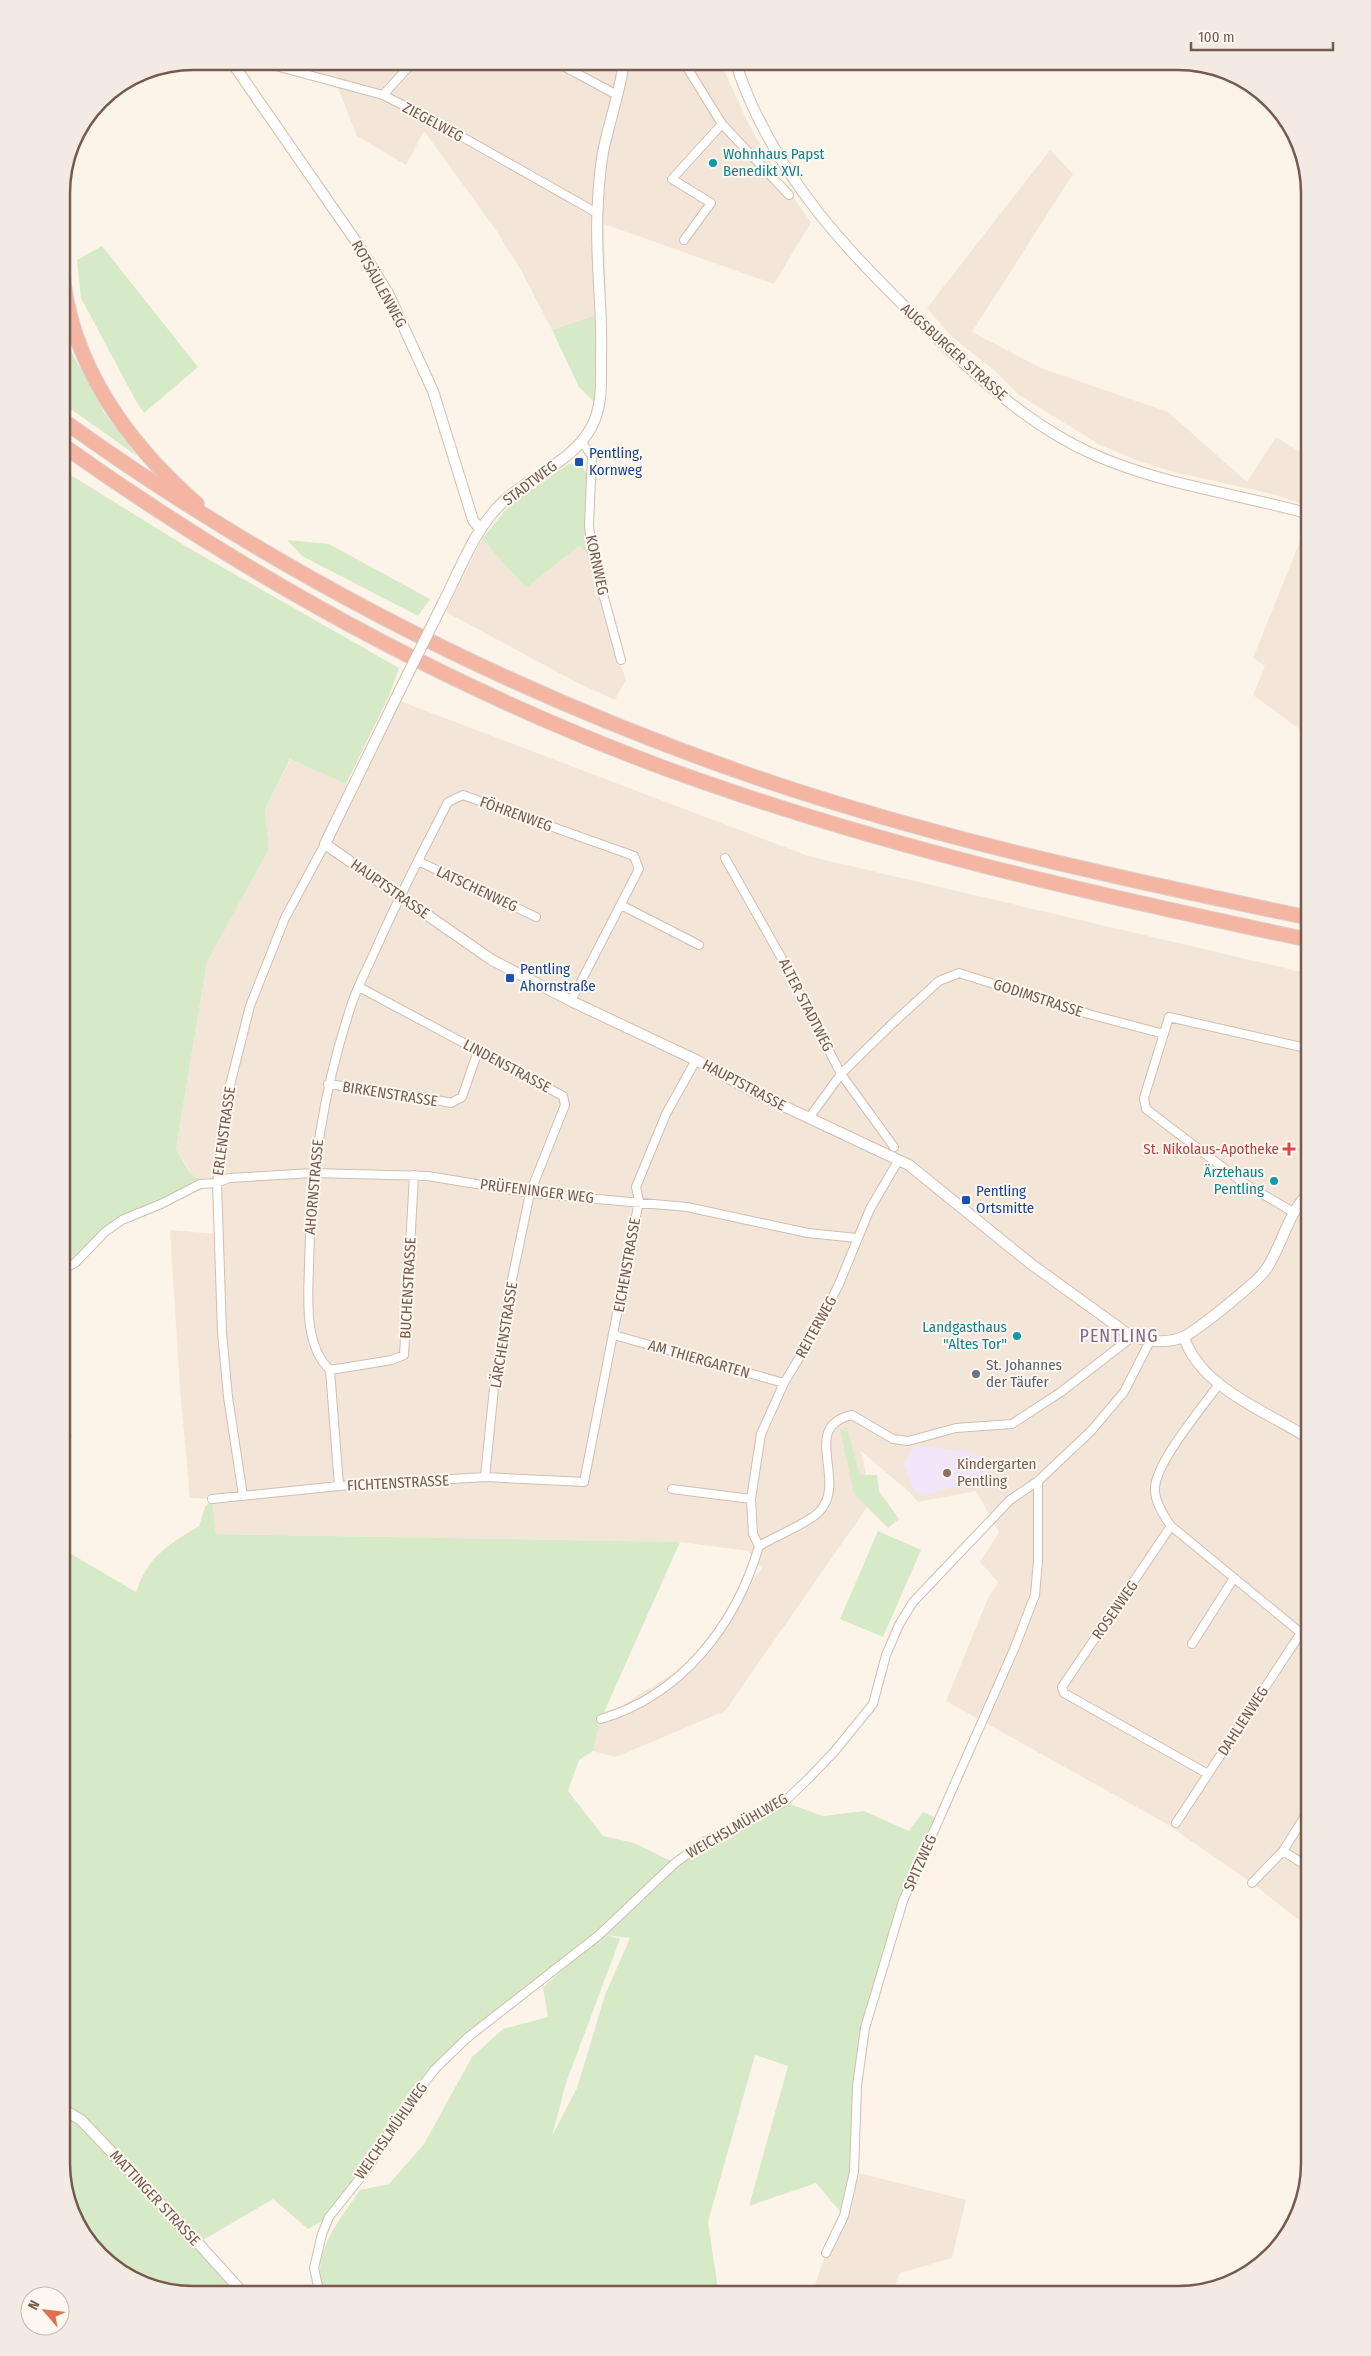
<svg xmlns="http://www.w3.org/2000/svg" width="1371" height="2356" font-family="'Fira Sans Condensed',sans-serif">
  <rect width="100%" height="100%" fill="#fcf4e9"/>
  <path fill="#f3e6d8" d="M326,61H720L747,121L780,179L811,222L774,284L604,224L606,312L552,330L521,270L496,230L424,131L406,165L357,136L338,88L335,83L315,72Z
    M1050,150L1073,174L972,332L1041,368L1168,412L1247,482L1276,437L1310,458V506L1268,493L1174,472L1139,461L1100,445L1019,395L994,370L952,337L927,308Z
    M1307,524L1310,525V737L1253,695L1265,666L1253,658Z
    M482,539L526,588L579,546L587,553L606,624L626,679L615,700L576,682L446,612Z
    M400,701L808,856L1310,974V1929L1252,1883L1165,1823L946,1701L988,1598L998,1582L980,1562L999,1532L976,1491L918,1502L909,1492L861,1451L872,1500L725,1711L616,1757L593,1751L601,1719L697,1658L762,1568L748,1551L680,1542L216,1534L211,1499L190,1498L180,1389L170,1230L219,1234L217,1183L201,1182L192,1174L176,1149L207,962L269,849L265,810L291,759L357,789Z
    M854,2172L966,2200L952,2258L900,2273L891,2295L812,2294L826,2253L844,2216Z"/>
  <path fill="#f1e6f9" d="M916,1445L974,1453L991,1468L982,1478L923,1496L915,1491L903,1464Z"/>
  <path fill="#d7eac8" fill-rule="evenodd" d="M102,246L198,367L144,413L136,401L81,298L77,260Z
    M62,311L71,351L104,412L137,456L61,402Z
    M596,315L595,403L579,387L552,330Z
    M575,462L583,466L587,475V553L579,546L526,588L482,539L512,502L567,465Z
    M61,469L187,547L399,668L389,696L346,784L290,759L265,810L269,849L207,962L176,1149C189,1170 190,1181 217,1183L116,1225L61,1273Z
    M287,540L329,544L430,599L418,616L302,556Z
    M61,1408L72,1436L61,1444Z
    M847,1427L860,1475H877L879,1491L899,1519L888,1528L854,1494L840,1430Z
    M212,1499L216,1534L680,1542L601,1719L593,1751L579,1760L568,1791L603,1836L634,1843L675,1863L704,1842L784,1802L823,1816L864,1811L909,1831L923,1812L939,1819L903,1901L865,2028L854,2172L844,2216L816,2183L749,2206L788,2066L755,2055L708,2222L719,2295H324C309,2254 339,2221 360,2190L389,2184L424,2144L472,2057L503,2029L548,2017L543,1988L594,1939L556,1967L435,2069L395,2121L369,2167L329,2217L308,2229L273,2199L198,2243L244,2294H185L120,2272L75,2221L61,2163V1548L136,1592C148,1556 168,1545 199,1526L205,1507ZM606,1935L630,1938L605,1995L577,2088L552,2136L566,2083L620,1939Z
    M878,1531L921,1550L883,1637L840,1619Z"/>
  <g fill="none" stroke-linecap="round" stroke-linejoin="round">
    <defs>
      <path id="street" d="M257,61L383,95L436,122L597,213
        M554,61L617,95
        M683,61L722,124L789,195
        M383,95L414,61
        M684,240L711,203L672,179L722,124
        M581,441L592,456L589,525L592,553L621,660
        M725,858L781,957L841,1074L894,1147
        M418,861L536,917
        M621,905L699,945
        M359,987L563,1096L565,1105L530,1193L509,1294L494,1388L485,1477
        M328,1084L422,1097L451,1103L462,1097L478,1051
        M809,1118L841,1074L894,1022L939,981L959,973L1092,1015L1164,1034
        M1293,1212L1242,1182L1146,1109L1144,1098L1169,1017L1310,1049
        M61,1271L75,1263L105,1232L122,1220L161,1204L200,1184L217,1183L229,1178L313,1173L428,1176L530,1193L687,1207L808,1233L856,1238
        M614,1335L784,1383
        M330,1370L392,1360L404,1355L414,1175
        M1219,1384C1202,1408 1156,1462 1155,1488C1154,1501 1164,1516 1171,1526L1301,1633
        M339,1486L330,1370C304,1346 308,1298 309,1266C311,1173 322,1094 351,1006C357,987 367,969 375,951C397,900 423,851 448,802L463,795L634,856L639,869L571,1001
        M672,1489L751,1499
        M243,1496L228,1397L222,1332L217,1183L229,1089L250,1006L285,918L325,844
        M212,1499L339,1486L485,1477L584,1482L639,1201L636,1187L666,1114L696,1060
        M1171,1526L1062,1687L1064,1693L1208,1774
        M759,1546C774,1537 808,1523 819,1512C849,1481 799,1427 852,1415L893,1439L908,1441L956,1428L1012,1424L1061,1392L1132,1337
        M1192,1644L1234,1578
        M601,1719C682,1695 736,1625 759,1546L753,1534L751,1499L761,1434L784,1383L816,1330L839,1284L870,1209L898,1161
        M1176,1823L1310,1619
        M1283,1851L1310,1868
        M1252,1883L1283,1851L1310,1808
        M826,2253L844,2216L854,2172L857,2086L865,2028L903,1901L1015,1647L1035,1595L1038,1561V1481
        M320,2295L314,2268L322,2234L329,2217L369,2167L395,2121L435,2069L467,2038L599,1935L675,1863L704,1842L784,1802L810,1777L834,1752L873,1704L886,1655L899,1625L913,1602L1010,1500L1038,1481L1091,1431L1124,1392L1150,1341"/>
      <path id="secondary" d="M231,61L355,240L388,293L433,391L473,520L480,529
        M735,61C771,173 849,254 932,333C979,379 1033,428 1095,455C1163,485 1239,494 1310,514
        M443,603C461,568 475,527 505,500C532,475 572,462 591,428C603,406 601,381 601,357C603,306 594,254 598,202C599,180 601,156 607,135C613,110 621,86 624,61
        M399,692L325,844L492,960L571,1001L696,1060L754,1092L909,1165L1031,1264L1132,1337C1148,1341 1170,1344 1185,1336C1200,1328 1258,1282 1267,1268C1283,1243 1288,1212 1310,1192
        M1184,1337C1200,1388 1268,1412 1310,1439
        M61,2108L81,2120L198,2243L244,2294"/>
      <path id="highway" d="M62,187V183
        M62,267C69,363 127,443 197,504
        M61,419C274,572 508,692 755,777C936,839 1123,879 1310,918
        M61,444C245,575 448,687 659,766C870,844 1090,894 1310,940"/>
    </defs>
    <use href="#street" stroke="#d0beb1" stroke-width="10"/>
    <use href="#secondary" stroke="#d3beaf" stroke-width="12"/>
    <use href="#highway" stroke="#d9d1cd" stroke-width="16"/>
    <use href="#street" stroke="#fff" stroke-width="8"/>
    <use href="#secondary" stroke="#fff" stroke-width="10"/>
    <use href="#highway" stroke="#f4b5a3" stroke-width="14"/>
    <defs>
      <path id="secondary-bridge" d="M399,692L443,603"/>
    </defs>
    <use href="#secondary-bridge" stroke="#d3beaf" stroke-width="12" stroke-linecap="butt"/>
    <use href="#secondary-bridge" stroke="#fff" stroke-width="10"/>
  </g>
  <g fill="#0f9aa8" stroke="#fef8f0" stroke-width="2">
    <circle cx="713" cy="163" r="5"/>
    <circle cx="1274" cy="1181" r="5"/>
    <circle cx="1017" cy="1336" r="5"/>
  </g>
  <g fill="#1a4fb4" stroke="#fef8f0" stroke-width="2">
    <rect x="574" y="457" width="10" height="10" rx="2.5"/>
    <rect x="505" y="973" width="10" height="10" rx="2.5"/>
    <rect x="961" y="1195" width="10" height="10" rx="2.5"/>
  </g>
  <path fill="#e0444e" stroke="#fef8f0" stroke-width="2" d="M1286.5 1141.5h5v5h5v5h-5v5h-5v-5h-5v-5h5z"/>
  <circle fill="#6b7280" stroke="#fef8f0" stroke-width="2" cx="976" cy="1374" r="5"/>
  <circle fill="#8d6e63" stroke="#fef8f0" stroke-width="2" cx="947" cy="1473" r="5"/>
  <g text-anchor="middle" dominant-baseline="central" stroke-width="4" stroke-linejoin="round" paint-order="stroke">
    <g font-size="15" fill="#765a4d" stroke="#fef8f0">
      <text transform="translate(433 122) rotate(28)">ZIEGELWEG</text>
      <text transform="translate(379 284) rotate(61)">ROTSÄULENWEG</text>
      <text transform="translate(954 352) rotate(42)">AUGSBURGER STRASSE</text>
      <text transform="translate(530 483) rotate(-37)">STADTWEG</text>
      <text transform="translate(597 565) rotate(78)">KORNWEG</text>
      <text transform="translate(516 814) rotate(20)">FÖHRENWEG</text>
      <text transform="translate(390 889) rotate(35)">HAUPTSTRASSE</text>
      <text transform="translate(477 889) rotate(25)">LATSCHENWEG</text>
      <text transform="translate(1038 998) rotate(18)">GODIMSTRASSE</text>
      <text transform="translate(806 1005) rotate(63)">ALTER STADTWEG</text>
      <text transform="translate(507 1066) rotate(28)">LINDENSTRASSE</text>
      <text transform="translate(744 1085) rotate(28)">HAUPTSTRASSE</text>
      <text transform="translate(390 1094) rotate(9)">BIRKENSTRASSE</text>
      <text transform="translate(224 1131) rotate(-82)">ERLENSTRASSE</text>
      <text transform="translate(314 1187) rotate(-85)">AHORNSTRASSE</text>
      <text transform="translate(537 1191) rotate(7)">PRÜFENINGER WEG</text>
      <text transform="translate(627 1265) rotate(-80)">EICHENSTRASSE</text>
      <text transform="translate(408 1288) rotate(-87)">BUCHENSTRASSE</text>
      <text transform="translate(816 1327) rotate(-61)">REITERWEG</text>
      <text transform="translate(504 1335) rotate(-81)">LÄRCHENSTRASSE</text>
      <text transform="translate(699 1359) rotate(16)">AM THIERGARTEN</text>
      <text transform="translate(398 1483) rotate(-3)">FICHTENSTRASSE</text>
      <text transform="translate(1115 1610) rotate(-55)">ROSENWEG</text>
      <text transform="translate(1243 1721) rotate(-57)">DAHLIENWEG</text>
      <text transform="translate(737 1826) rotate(-30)">WEICHSLMÜHLWEG</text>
      <text transform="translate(920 1863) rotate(-66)">SPITZWEG</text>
      <text transform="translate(391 2131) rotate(-55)">WEICHSLMÜHLWEG</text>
      <text transform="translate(155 2198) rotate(47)">MATTINGER STRASSE</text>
    </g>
    <g font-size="15" fill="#0d838f" stroke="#fef8f0" text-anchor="end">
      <text x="723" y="154" text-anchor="start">Wohnhaus Papst<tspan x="723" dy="17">Benedikt XVI.</tspan></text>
      <text x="1264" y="1172">Ärztehaus<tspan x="1264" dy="17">Pentling</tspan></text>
      <text x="1007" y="1327">Landgasthaus<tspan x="1007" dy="17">"Altes Tor"</tspan></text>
    </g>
    <g font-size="15" fill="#164399" stroke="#fef8f0" text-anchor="start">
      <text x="589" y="453">Pentling,<tspan x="589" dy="17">Kornweg</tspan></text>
      <text x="520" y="969">Pentling<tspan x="520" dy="17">Ahornstraße</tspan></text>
      <text x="976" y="1191">Pentling<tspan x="976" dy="17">Ortsmitte</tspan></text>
    </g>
    <g font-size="15" fill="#be3a42" stroke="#fef8f0" text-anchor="end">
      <text x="1279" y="1149">St. Nikolaus-Apotheke</text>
    </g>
    <g font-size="15" fill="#5b616d" stroke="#fef8f0" text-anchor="start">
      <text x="986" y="1365">St. Johannes<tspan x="986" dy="17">der Täufer</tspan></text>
    </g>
    <g font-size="15" fill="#785e54" stroke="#fef8f0" text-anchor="start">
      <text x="957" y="1464">Kindergarten<tspan x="957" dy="17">Pentling</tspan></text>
    </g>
    <g font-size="18" letter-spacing="1" fill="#816692" stroke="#fef8f0">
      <text x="1119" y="1336">PENTLING</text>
    </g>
  </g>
  <path d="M0 0H1371V2356H0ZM193 70H1178A123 123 0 0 1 1301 193V2163A123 123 0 0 1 1178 2286H193A123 123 0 0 1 70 2163V193A123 123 0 0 1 193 70Z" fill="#f3ebe3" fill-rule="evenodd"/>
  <path fill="none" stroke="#765a4d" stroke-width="2.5" d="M193 70H1178A123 123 0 0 1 1301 193V2163A123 123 0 0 1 1178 2286H193A123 123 0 0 1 70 2163V193A123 123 0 0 1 193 70Z"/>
  <g transform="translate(45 2311) rotate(298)"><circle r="24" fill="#fef8f0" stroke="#c8b9af"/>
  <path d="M0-4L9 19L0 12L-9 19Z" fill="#e16e53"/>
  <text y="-8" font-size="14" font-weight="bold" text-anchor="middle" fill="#765a4d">N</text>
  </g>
  <path d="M1191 42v8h142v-8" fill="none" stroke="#765a4d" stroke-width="2.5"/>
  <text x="1198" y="42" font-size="15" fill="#765a4d" stroke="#fef8f0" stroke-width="4" paint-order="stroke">100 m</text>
</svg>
